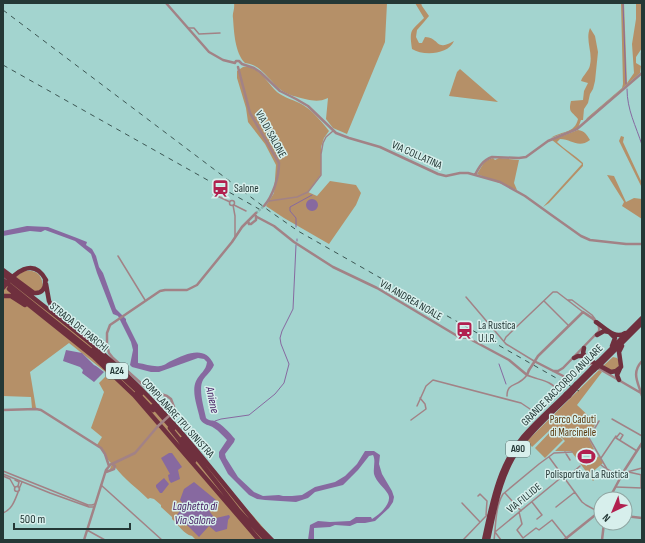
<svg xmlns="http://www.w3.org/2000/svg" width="645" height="543" font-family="'Sofia Sans Condensed',sans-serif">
  <rect width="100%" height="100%" fill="#a3d4cf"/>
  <path fill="#b59068" d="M234,3H387L385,42L347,134L333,128L326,119L328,98C319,102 314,101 305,99C297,97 288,95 281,90C270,82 261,64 245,63C235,53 234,32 233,18C232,13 235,10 234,3Z
    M415,3H421L422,6L429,16L424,22L417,30L416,37L419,43H422L425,37C441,38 434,52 454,41C448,55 423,56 412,49C409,29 411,31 424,18Z
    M621,3H624L627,83L634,73L632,44L636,19V3H642V48L636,57V63L641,66L640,73L586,120L587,118L622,88L623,84Z
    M590,28L595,36L598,52L595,81L593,89L590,94L588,103L584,109L583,120H581L578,128L551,138C560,131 575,134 578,119C572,111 568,113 571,101L583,100L584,91L588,83L581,81C583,75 589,71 590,65C593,52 585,40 590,28Z
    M243,67C259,65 267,83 277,92C284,98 295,100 303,105C313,111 322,122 329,131L324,138L321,147V174L308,192L317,196L330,181L356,185L361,193L356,205L329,244L284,218L266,206L274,193L276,165L265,144L248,122L246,108L237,78V71Z
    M460,69L498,102L449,96L457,72Z
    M578,130C585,131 587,135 590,140C578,149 572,139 560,139L557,142C565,150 575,155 583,163V166L549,203L543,207L582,164L552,140Z
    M621,136L624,137L623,142L642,183V188L619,141Z
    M493,158L495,160L499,158L519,160L514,183L517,190L477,174L485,161Z
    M607,175L614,176L626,202L634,198L642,199V219L622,206L624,202Z
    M24,271C38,269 43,276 43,289L35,292L15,277Z
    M12,280L140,386L274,540H196L192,536C183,534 179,525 172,519V517L161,507V505L154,499L150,498L148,499C137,488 124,479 115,467L112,469H110L112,464C105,458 105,452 97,445L102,437L91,428L104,392L99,383L108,374L69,343L30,372L36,408H32L31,397L3,396V291Z
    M613,357L617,358L620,363L617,369L611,370L603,366Z
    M599,370L602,372L577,405L596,423L588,437L594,449L590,451L589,450L580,457L586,466L599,456L603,463L590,474L594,480L593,481L571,451H555L565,441L552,428L532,447L527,441Z
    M552,430L563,440L545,458L535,448Z"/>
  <path fill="#8769a0" d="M306 205a6 6 0 1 1 12 0a6 6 0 1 1-12 0Z
    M27,226L48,227L77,238L87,242L86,245L92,249L96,256L99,267L103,273L116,309L126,319V321L138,345V363C145,364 153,367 160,366C164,366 168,362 171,361C187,353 206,345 214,365C211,372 206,375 203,380C198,389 204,408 206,418C209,421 211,420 215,421C222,424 230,433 235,439L234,442L225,454L226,458L238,477L254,492L263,496L279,495L283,496H292L302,495L315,487L335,482L345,476L357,464L365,451H374L380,455L379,464L382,474L392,491L394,497L393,502L389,508L375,521L365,523H357L350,526L335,525L330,527L314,528V540H308L310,525L318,521L330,522L350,521L356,517H371L372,519C379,515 393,503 388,494C384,487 376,482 374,474C373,467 376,461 373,455L369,456L358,470L343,485L315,492L308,498L296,502L265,500L257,499L249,495L228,474L219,457V452L227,440C223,436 219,431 214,428C209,424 204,426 200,419C198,408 191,392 196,381C200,373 206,371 207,362L204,359L198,358L159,372H151L132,367L130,365L133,350L131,342L118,316L113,314L97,273L91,254L75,241L45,230L41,232L30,231L3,236V231Z
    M66,350L82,353L94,365L96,366L104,372L94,382L82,373L83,370L80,367L63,361Z
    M169,453H172L182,467L178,470L180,479L171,483L169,480L168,475L170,474L161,458Z
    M164,478L169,484L162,493H160L156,487V485Z
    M194,482L216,500L208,508L210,512L213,516V521L215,522L216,518L229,515L230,517L228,520L227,529L216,532L209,526L199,537L177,515L184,505L180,500L184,489Z"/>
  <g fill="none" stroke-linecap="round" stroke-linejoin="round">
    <path stroke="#8769a0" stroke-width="1" d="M623,3L626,84
      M627,89C627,110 636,126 642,145
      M296,227V218L290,211V207L312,195
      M297,239V241
      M499,364L506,384
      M215,421L221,419L249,415L275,394L284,383L289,364L281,344L280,338L282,331L293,309L296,245"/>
    <path stroke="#8ab5b0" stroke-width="2.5" stroke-dasharray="2.5 1" stroke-linecap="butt" d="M256,213L264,206"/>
    <path stroke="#a28286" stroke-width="1.5" d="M188,28H194L199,34L220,33
      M213,194L230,202
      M229.5 203a2.5 2.5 0 1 1 5 0a2.5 2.5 0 1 1-5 0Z
      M269,201L297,197L308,192L321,175V154L323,143L326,137L333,131
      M233,205L235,216V237
      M234,205L246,211
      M118,256L145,300
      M466,297L506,344L534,361
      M568,300H572L592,315L595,319
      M544,301L569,326
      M504,341L506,337L553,292H557L583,312
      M417,406L426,386L433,380L521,403L533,411C541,410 557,400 557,390C551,380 537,380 527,375C518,388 507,381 507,396
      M612,419L642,436
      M411,420L426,409L425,404L420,398
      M599,421L589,438L607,469L620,477
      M620,440L623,435L620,433L616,438L637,451
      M565,452L570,460
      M549,457L582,502L586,505L599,512
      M601,458L616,436
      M601,465L605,468
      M3,471L88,505H92L95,504
      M624,471L642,475
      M627,472L642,468
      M3,474L50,493L89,507H94
      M3,476L10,479L15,488
      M565,479L580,466
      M15,480L19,482L18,486
      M101,485L162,540
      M14.5 489a2.5 2.5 0 1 1 5 0a2.5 2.5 0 1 1-5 0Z
      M616,487L642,488
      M641,487V475
      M19,489L22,482
      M505,493L521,511
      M478,496L480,494L487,501L486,515
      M532,502L542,515L537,519
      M462,503L480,522
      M556,507L575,492
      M519,512L522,524L517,530L523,538L536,528L539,530L552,520L568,540
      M3,513C13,509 15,499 19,490
      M87,530L105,540
      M463,540L487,515
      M494,540C496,526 495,507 503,494L539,464L554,453L572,452
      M501,540L495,532L563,476"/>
    <path stroke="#a28286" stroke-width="2.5" d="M166,3L209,52L223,60L235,63
      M642,53V60
      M235,63L236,61H239L242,64
      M242,64L254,68L260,72L280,91L296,99L308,106L336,133L349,138L380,147L438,174L446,176L460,173H468L500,182L525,196L550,214L581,236L590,240L626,244H642
      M238,67L250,113L279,163C279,177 273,196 264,206
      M475,175C479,167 483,160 492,157L519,158L526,157L548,141L577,129L642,73
      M257,217L274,226L294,242L333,267L377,288L459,337L468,338L509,360L527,375L529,370
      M248,221L249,224H251L256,220V216
      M534,361L569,379C577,375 582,363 591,364L641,393
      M642,361C631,373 638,382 642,396
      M533,364L538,356L583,312C590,317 601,322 599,331L563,368L558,371H553
      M3,410L36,409L41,410L101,448L105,454L109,466
      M170,415L174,407L171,399L167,396L152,391L143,385L113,358L109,353L107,346V333L110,325L160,291L165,290H187L197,285L232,242L242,227L256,213
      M112,464L135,453L158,426
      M106,472L114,469L115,466L112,464
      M609,499L624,471L642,443
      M625,516L642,518
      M84,540L106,470L111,464
      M564,540L599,512H601
      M602,540L604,523"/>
    <path stroke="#6f303e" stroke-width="4.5" d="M3,270L34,293C42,294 46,288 45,280
      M3,274C48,310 95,344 136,384C181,428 219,479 259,527L272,540
      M3,280L94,353
      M46,284L49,301L55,313
      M9,289L94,357L134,395L259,540
      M3,296H11L25,305
      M596,322C604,327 615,340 625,333
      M597,335L604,331L609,332L615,338L612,346
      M584,348L583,353L586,358
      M93,350L141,394
      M574,358L578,356H582L611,372L616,371L621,367
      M598,362L642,318
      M601,364L642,323
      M619,380L617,375L621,366L619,352L622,346
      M576,384L592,368
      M578,386L594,370
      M137,393L153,410
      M153,406L173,429
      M170,428L182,443
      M182,439L238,510L266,540
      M180,441L194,461
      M484,540C492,504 498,467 523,437C536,422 552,408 566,394
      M488,540C495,508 500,474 520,447C534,428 553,412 569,396"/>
    <path stroke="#3d5754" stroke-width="1" stroke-dasharray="5 5" stroke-linecap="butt" d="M3,10L268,210L298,231L579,391
      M3,65L259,209"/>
    <path stroke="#a28286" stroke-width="2.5" d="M529,370L533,364
      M158,426L170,415"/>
    <path stroke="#6f303e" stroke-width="4.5" d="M3,288C14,273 33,256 46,280
      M592,368L598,362
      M594,370L601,364
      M566,394L576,384
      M569,396L578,386"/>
  </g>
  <defs>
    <symbol id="station-bare" viewBox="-9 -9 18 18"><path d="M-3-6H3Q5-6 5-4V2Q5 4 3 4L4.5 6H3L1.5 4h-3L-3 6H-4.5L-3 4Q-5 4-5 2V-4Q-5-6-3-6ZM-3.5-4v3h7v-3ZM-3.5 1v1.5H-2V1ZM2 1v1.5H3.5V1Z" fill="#b1204f" stroke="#d7efec" stroke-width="2.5" paint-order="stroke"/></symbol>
    <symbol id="stadium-bare" viewBox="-9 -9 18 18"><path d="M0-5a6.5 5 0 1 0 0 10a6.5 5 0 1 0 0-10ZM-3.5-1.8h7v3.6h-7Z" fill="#b1204f" stroke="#d7efec" stroke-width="2.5" paint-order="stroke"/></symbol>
  </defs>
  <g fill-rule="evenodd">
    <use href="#station-bare" x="208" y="176" width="25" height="25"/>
    <use href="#station-bare" x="452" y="318" width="25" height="25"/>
    <use href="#stadium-bare" x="574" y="444" width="25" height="25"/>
  </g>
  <g text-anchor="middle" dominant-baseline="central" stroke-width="3" stroke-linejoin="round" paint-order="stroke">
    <g fill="#d7efec" stroke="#5a6f6d" stroke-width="1">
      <rect x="106" y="363" width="22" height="16" rx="3"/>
      <rect x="506" y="441" width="24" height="16" rx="3"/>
    </g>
    <g font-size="10" font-weight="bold" fill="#243836">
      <text x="117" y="371">A24</text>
      <text x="518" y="449">A90</text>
    </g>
    <g font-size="11" fill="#243836" stroke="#d7efec">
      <text transform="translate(271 134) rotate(61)">VIA DI SALONE</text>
      <text transform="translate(417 155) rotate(24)">VIA COLLATINA</text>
      <text transform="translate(411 300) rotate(30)">VIA ANDREA NOALE</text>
      <text transform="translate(79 327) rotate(39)">STRADA DEI PARCHI</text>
      <text transform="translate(562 385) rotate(-45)">GRANDE RACCORDO ANULARE</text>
      <text transform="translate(178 418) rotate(48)">COMPLANARE TPU SINISTRA</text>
      <text transform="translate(524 498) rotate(-39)">VIA FILLIDE</text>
    </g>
    <g font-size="11" fill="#243836" stroke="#d7efec" text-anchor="start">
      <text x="234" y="188">Salone</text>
      <text x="478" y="325">La Rustica<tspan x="478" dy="13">U.I.R.</tspan></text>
      <text x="587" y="474" text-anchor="middle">Polisportiva La Rustica</text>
    </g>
    <g font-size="11" fill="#5b3a10" stroke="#d7efec">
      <text x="573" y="419">Parco Caduti<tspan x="573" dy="13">di Marcinelle</tspan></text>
    </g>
    <g font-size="12" font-style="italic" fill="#441a60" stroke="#d7efec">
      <text transform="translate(212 400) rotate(78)">Aniene</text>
      <text x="195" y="506">Laghetto di<tspan x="195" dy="14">Via Salone</tspan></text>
    </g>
  </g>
  <rect width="645" height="543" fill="none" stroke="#243836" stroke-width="8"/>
  <g transform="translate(613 511) rotate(224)"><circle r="19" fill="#d7efec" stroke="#8fa6a3"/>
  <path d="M0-3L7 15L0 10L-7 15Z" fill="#b1204f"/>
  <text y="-6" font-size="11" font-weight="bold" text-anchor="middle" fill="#243836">N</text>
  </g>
  <path d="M14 523v6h116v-6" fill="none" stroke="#243836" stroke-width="2"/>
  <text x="20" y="523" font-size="12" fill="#243836" stroke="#d7efec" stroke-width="3" paint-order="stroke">500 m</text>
</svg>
